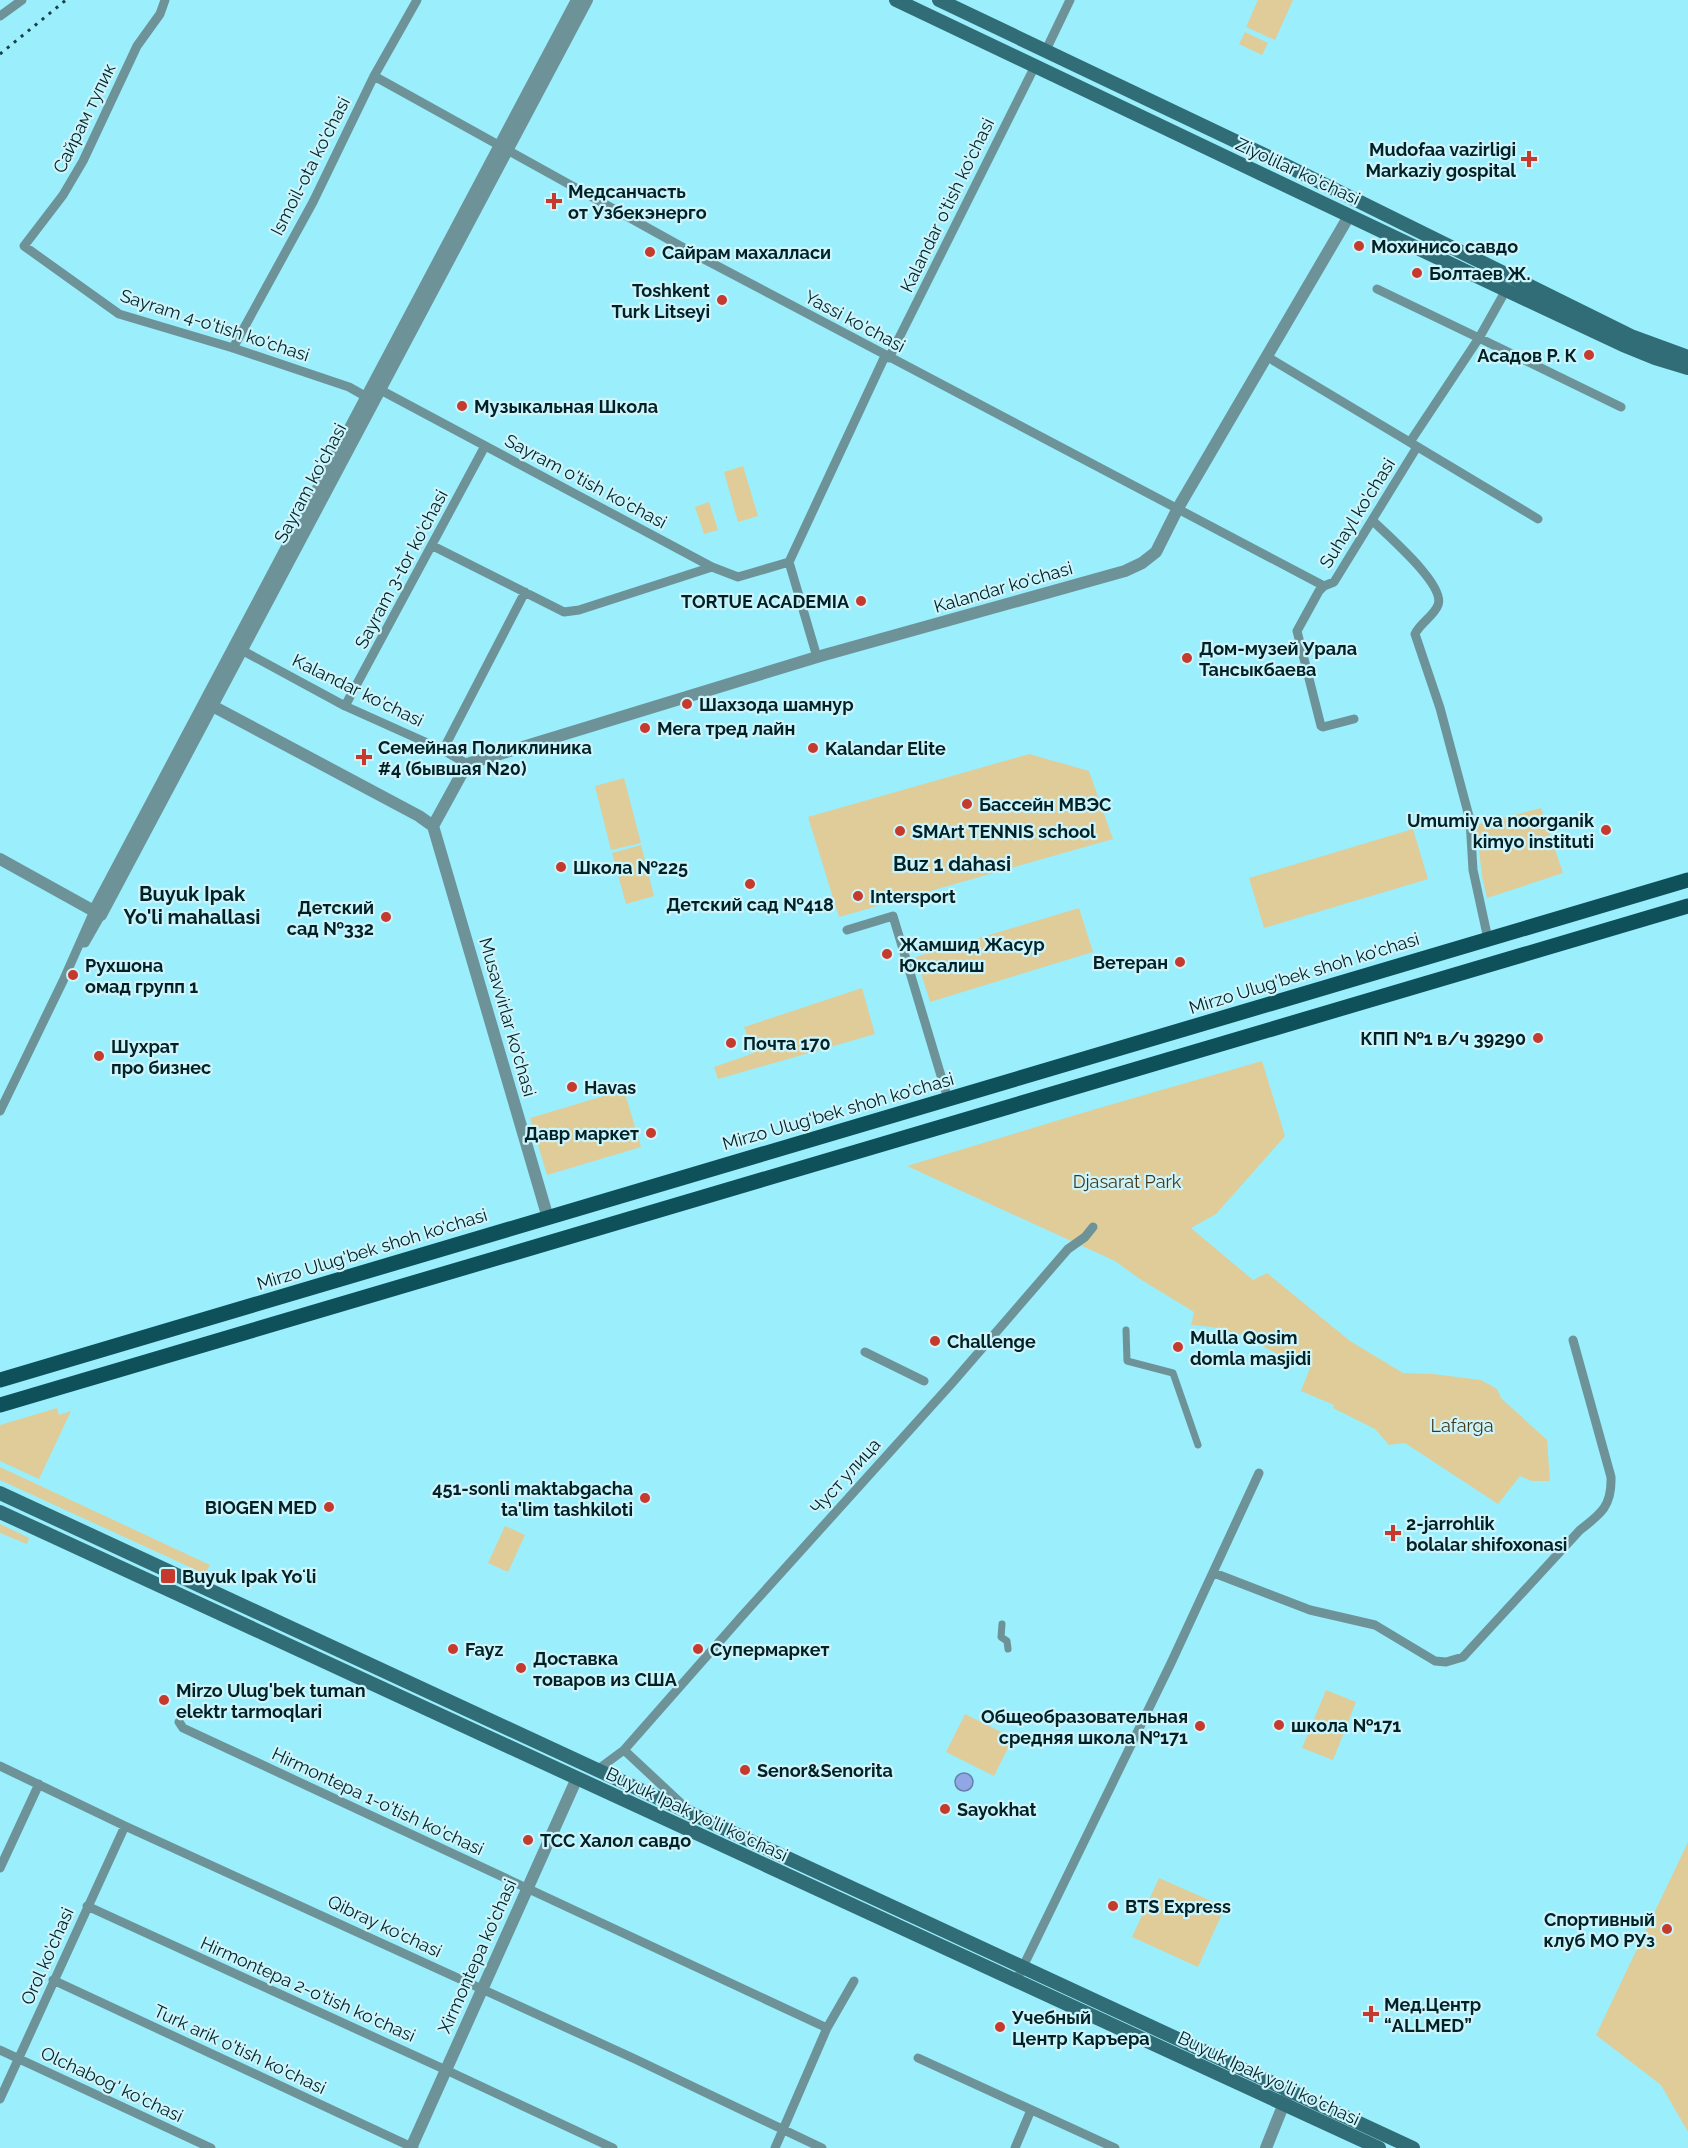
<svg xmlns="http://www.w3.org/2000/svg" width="1688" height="2148" font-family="Raleway,sans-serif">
  <rect width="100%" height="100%" fill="#9beefc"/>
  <path fill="#e0cc98" d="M1258,0H1293L1275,40L1246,27Z
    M1245,32L1268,43L1262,55L1239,44Z
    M743,466L758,516L738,522L724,472Z
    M709,502L718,530L704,534L695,507Z
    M1029,754L1089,771L1113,839L839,917L808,817Z
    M624,778L641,843L611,850L595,786Z
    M1541,808L1563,873L1487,898L1482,876L1476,825Z
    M1413,829L1428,879L1264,928L1249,878Z
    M641,845L654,896L626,904L612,853Z
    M1079,908L1093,952L930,1002L916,957Z
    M862,988L875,1034L718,1079L714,1067L754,1053L744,1027Z
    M1262,1061L1285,1136L1216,1214L1191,1228L1253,1280L1267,1273L1350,1341L1403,1373L1433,1374L1481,1380L1497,1389L1501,1398L1547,1440L1550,1481H1532L1520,1476L1498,1504L1405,1443L1389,1445L1375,1429L1333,1408L1334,1405L1301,1391L1310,1368L1290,1360L1260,1345L1254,1338L1212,1327L1191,1325L1194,1312L1140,1279L1115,1261L907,1166L1099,1108Z
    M624,1090L641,1147L547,1175L530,1118Z
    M57,1408L59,1415L71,1411L39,1479L0,1461V1425Z
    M0,1467L210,1565L205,1574L0,1480Z
    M0,1524L29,1538L27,1544L0,1533Z
    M505,1526L525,1535L508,1572L488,1563Z
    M1326,1690L1356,1702L1333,1760L1302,1748Z
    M965,1714L1013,1738L994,1776L946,1752Z
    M1688,1842V2132L1661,2085L1596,2035Z
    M1159,1878L1225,1907L1198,1967L1132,1937Z"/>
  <path fill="#91a7e5" stroke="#667fac" stroke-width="1.5" d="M955 1782a9 9 0 1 1 18 0a9 9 0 1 1-18 0Z"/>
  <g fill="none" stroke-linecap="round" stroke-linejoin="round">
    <path stroke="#6d9399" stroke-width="7" d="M1126,1330L1127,1361L1173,1373L1198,1445
      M1002,1624L1001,1637L1007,1641L1008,1649"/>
    <path stroke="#6d9399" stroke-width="9" d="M165,0L160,14L137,46L83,161L63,195L24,246L119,314L233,348L349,387L372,400
      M0,16L22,0
      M1045,52L1070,0
      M374,76L702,258L1324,586
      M1377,289L1479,338L1506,290
      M233,348L313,202L374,76L417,0
      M1266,356L1538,519
      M889,358L1035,66
      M375,387L712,567L738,577L789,562
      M1410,442L1479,338L1621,407
      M1373,521C1387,535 1446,585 1438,605C1434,616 1420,623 1415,634L1440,708L1470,820L1473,870L1488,939
      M433,546L564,612L579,610L712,567
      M789,562L885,356
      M789,562L817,657
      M236,647L345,706L443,750L467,764
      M345,706L485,446
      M1354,719L1323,727L1321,726L1297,631L1319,591L1324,586L1334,582L1417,447
      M443,750L525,592
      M847,930L893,916L948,1099
      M85,943L101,915
      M0,1111L63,981L94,911
      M865,1352L924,1381
      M1214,1573L1310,1610L1375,1625L1435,1661L1446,1662L1463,1657L1580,1530C1601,1514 1612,1506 1611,1477L1573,1340
      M179,1722L183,1728L827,2028
      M624,1750L684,1806
      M0,1766L125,1826L635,2059L822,2148
      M597,1770L624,1750L742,1616L953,1382L1068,1249L1085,1237L1093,1227
      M0,1868L39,1784
      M87,1906L446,2070L613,2148
      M53,1980L414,2148
      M1016,1981L1171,1663L1259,1473
      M0,2050L211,2148
      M918,2058L1115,2148
      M0,2099L125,1826
      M775,2148L827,2028L854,1981
      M1015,2148L1031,2110"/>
    <path stroke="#6d9399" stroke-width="12" d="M205,702L419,816L433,826
      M433,826L467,764L817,657L1125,571L1142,563L1156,552L1178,508L1349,216
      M433,826L548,1218
      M0,859L101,915L587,0
      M94,911L577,0
      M411,2148L577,1778
      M1266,2148L1289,2091"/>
    <path stroke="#316d77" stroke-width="14" d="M896,0L1474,275L1623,345L1655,358L1688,368
      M939,0L1273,159L1631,336L1688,357
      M0,1493L1413,2148
      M0,1512L1379,2148"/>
    <path stroke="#0e515a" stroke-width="15" d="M0,1380L1688,880
      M0,1405L1688,906"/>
    <path stroke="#174046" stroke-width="3" stroke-dasharray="3 6" stroke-linecap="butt" d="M0,54L66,0"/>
  </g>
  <g fill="#c6392d" stroke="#cdf4fb" stroke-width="2">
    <path d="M1526 150h6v6h6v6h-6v6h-6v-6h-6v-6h6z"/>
    <path d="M551 192h6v6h6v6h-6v6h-6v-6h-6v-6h6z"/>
    <circle cx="1359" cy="246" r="6"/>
    <circle cx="650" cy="252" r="6"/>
    <circle cx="1417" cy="273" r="6"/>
    <circle cx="722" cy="300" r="6"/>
    <circle cx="1589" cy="355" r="6"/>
    <circle cx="462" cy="406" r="6"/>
    <circle cx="861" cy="601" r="6"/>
    <circle cx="1187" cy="658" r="6"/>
    <circle cx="687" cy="704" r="6"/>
    <circle cx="645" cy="728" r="6"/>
    <circle cx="813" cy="748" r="6"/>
    <path d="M361 748h6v6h6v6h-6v6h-6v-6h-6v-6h6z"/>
    <circle cx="967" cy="804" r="6"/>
    <circle cx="1606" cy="830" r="6"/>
    <circle cx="900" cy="831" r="6"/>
    <circle cx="561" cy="867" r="6"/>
    <circle cx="750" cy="884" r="6"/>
    <circle cx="858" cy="896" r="6"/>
    <circle cx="386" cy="917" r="6"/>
    <circle cx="887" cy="954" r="6"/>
    <circle cx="1180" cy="962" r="6"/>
    <circle cx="73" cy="975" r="6"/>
    <circle cx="1538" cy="1038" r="6"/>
    <circle cx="731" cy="1043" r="6"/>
    <circle cx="99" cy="1056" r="6"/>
    <circle cx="572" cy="1087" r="6"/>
    <circle cx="651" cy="1133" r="6"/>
    <circle cx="935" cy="1341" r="6"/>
    <circle cx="1178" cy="1347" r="6"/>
    <circle cx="645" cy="1498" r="6"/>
    <circle cx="329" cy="1507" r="6"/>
    <path d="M1390 1524h6v6h6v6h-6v6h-6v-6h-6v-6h6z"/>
    <rect x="160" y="1568" width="16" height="16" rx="3"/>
    <circle cx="453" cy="1649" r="6"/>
    <circle cx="698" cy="1649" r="6"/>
    <circle cx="521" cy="1668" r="6"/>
    <circle cx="164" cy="1700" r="6"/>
    <circle cx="1279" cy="1725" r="6"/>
    <circle cx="1200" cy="1726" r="6"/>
    <circle cx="745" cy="1770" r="6"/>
    <circle cx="945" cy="1809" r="6"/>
    <circle cx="528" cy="1840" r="6"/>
    <circle cx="1113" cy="1906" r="6"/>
    <circle cx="1667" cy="1929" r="6"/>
    <path d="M1368 2005h6v6h6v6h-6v6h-6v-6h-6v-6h6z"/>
    <circle cx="1000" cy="2027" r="6"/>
  </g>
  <g text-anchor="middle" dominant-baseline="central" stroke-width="4.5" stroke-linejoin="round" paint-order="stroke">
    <g font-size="18" fill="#002126" stroke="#cdf4fb">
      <text transform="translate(84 118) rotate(-64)">Сайрам тупик</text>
      <text transform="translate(310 166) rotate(-63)">Ismoil-ota ko'chasi</text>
      <text transform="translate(1298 171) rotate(25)">Ziyolilar ko'chasi</text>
      <text transform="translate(947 205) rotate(-64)">Kalandar o'tish ko'chasi</text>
      <text transform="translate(855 321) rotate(28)">Yassi ko'chasi</text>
      <text transform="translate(215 325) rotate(18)">Sayram 4-o'tish ko'chasi</text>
      <text transform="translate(586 481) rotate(28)">Sayram o'tish ko'chasi</text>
      <text transform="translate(310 483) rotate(-62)">Sayram ko'chasi</text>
      <text transform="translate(1357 513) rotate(-58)">Suhayl ko'chasi</text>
      <text transform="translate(401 569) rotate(-62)">Sayram 3-tor ko'chasi</text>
      <text transform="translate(1003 587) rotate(-16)">Kalandar ko'chasi</text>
      <text transform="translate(358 690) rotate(26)">Kalandar ko'chasi</text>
      <text transform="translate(1304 973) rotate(-17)">Mirzo Ulug'bek shoh ko'chasi</text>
      <text transform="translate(508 1017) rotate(74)">Musavvirlar ko'chasi</text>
      <text transform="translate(838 1111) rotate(-16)">Mirzo Ulug'bek shoh ko'chasi</text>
      <text transform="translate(372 1249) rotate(-17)">Mirzo Ulug'bek shoh ko'chasi</text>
      <text transform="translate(845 1476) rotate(-48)">Чуст улица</text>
      <text transform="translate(378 1801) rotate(25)">Hirmontepa 1-o'tish ko'chasi</text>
      <text transform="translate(697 1814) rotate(25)">Buyuk Ipak yo'li ko'chasi</text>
      <text transform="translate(385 1926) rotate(25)">Qibray ko'chasi</text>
      <text transform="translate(47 1956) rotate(-66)">Orol ko'chasi</text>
      <text transform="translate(477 1956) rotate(-66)">Xirmontepa ko'chasi</text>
      <text transform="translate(308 1989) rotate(24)">Hirmontepa 2-o'tish ko'chasi</text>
      <text transform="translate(240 2049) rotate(25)">Turk arik o'tish ko'chasi</text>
      <text transform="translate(1269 2078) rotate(25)">Buyuk Ipak yo'li ko'chasi</text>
      <text transform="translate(112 2084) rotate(25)">Olchabog' ko'chasi</text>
    </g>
    <g font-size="18" font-weight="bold" fill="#002126" stroke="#cdf4fb" text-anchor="start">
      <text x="1516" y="149" text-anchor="end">Mudofaa vazirligi<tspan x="1516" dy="21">Markaziy gospital</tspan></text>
      <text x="568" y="191">Медсанчасть<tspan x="568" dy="21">от Узбекэнерго</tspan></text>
      <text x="1371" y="246">Мохинисо савдо</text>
      <text x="662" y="252">Сайрам махалласи</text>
      <text x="1429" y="273">Болтаев Ж.</text>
      <text x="710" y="290" text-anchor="end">Toshkent<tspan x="710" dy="21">Turk Litseyi</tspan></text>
      <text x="1577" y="355" text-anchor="end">Асадов Р. К</text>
      <text x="474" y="406">Музыкальная Школа</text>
      <text x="849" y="601" text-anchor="end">TORTUE ACADEMIA</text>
      <text x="1199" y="648">Дом-музей Урала<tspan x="1199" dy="21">Тансыкбаева</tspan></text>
      <text x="699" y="704">Шахзода шамнур</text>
      <text x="657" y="728">Мега тред лайн</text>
      <text x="378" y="747">Семейная Поликлиника<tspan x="378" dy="21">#4 (бывшая N20)</tspan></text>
      <text x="825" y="748">Kalandar Elite</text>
      <text x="979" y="804">Бассейн МВЭС</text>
      <text x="1594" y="820" text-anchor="end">Umumiy va noorganik<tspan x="1594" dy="21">kimyo instituti</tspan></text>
      <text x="912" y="831">SMArt TENNIS school</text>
      <text x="573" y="867">Школа №225</text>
      <text x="870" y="896">Intersport</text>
      <text x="750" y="904" text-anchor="middle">Детский сад №418</text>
      <text x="374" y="907" text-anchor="end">Детский<tspan x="374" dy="21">сад №332</tspan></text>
      <text x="899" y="944">Жамшид Жасур<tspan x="899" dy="21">Юксалиш</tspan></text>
      <text x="1168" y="962" text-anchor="end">Ветеран</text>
      <text x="85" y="965">Рухшона<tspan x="85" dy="21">омад групп 1</tspan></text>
      <text x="1526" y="1038" text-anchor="end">КПП №1 в/ч 39290</text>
      <text x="743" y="1043">Почта 170</text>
      <text x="111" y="1046">Шухрат<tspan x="111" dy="21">про бизнес</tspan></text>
      <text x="584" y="1087">Havas</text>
      <text x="639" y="1133" text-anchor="end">Давр маркет</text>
      <text x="1190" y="1337">Mulla Qosim<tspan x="1190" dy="21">domla masjidi</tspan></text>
      <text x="947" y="1341">Challenge</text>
      <text x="633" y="1488" text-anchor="end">451-sonli maktabgacha<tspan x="633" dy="21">ta'lim tashkiloti</tspan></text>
      <text x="317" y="1507" text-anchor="end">BIOGEN MED</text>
      <text x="1406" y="1523">2-jarrohlik<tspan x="1406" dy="21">bolalar shifoxonasi</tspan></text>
      <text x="182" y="1576">Buyuk Ipak Yoʻli</text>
      <text x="465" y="1649">Fayz</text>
      <text x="710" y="1649">Супермаркет</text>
      <text x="533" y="1658">Доставка<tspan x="533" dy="21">товаров из США</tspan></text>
      <text x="176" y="1690">Mirzo Ulug'bek tuman<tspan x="176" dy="21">elektr tarmoqlari</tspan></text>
      <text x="1188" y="1716" text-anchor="end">Общеобразовательная<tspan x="1188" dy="21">средняя школа №171</tspan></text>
      <text x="1291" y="1725">школа №171</text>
      <text x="757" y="1770">Senor&amp;Senorita</text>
      <text x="957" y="1809">Sayokhat</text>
      <text x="540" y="1840">ТСС Халол савдо</text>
      <text x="1125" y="1906">BTS Express</text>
      <text x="1655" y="1919" text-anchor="end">Спортивный<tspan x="1655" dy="21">клуб МО РУз</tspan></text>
      <text x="1384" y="2004">Мед.Центр<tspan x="1384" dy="21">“ALLMED”</tspan></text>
      <text x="1012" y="2017">Учебный<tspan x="1012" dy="21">Центр Каръера</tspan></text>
    </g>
    <g font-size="18" fill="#433718" stroke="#cdf4fb">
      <text x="1127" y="1181">Djasarat Park</text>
      <text x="1462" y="1425">Lafarga</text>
    </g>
    <g font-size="20" font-weight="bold" fill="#002126" stroke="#cdf4fb">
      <text x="952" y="864">Buz 1 dahasi</text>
      <text x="192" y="894">Buyuk Ipak<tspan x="192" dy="23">Yo'li mahallasi</tspan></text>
    </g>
  </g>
</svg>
